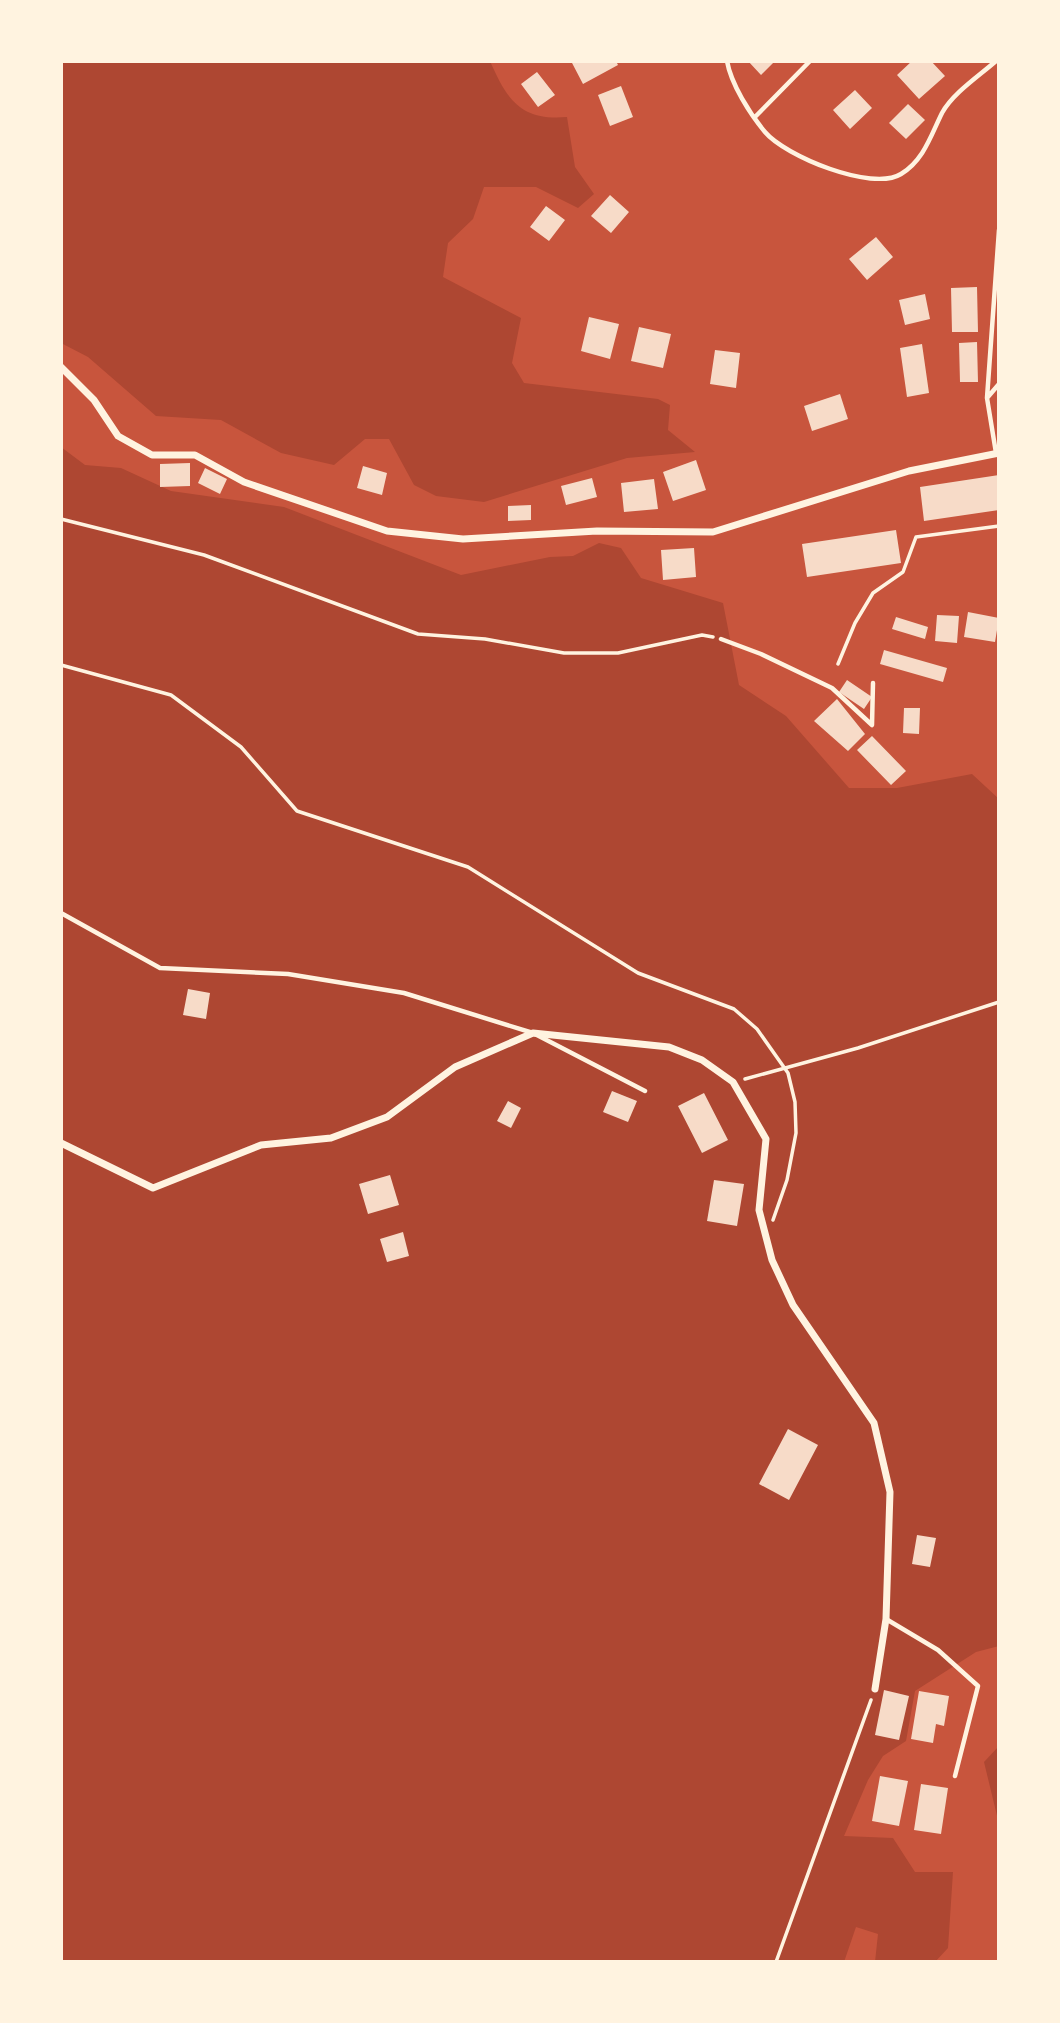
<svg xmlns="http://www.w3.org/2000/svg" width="1060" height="2023" font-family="Raleway,sans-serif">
  <rect width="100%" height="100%" fill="#c8553d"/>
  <path fill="#ae4732" d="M61,61H490C507,100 521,121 567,117L575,167L594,194L578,208L536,187H484L473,219L448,243L443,277L521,318L512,363L524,383L658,399L670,405L668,430L695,452L627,458L484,502L436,496L414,485L389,439H365L334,465L281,453L221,420L156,416L88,357L61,343Z
    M61,447L85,465L121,468L171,491L284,507L461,575L550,557L573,556L599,543L621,548L641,578L723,603L739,685L786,716L849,788H897L972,774L999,799V1646L976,1652L915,1691L906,1741L883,1756L868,1780L844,1836L893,1838L915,1872H953L948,1948L935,1962H875L878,1934L856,1927L844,1962H61Z
    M999,1746V1824L984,1762Z"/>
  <path fill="#f7dbc8" d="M571,61H616L618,65L583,84Z
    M748,61H775L761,75Z
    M912,61H931L945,76L919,99L897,75Z
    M537,72L555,95L538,107L521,84Z
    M621,86L633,117L610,126L598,95Z
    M855,90L872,108L850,129L833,110Z
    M908,104L925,120L906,139L889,123Z
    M610,195L629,212L611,233L591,216Z
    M546,206L565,220L549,241L530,227Z
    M876,237L893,257L867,280L849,259Z
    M977,287L978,332H952L951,288Z
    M925,294L930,319L905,325L899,300Z
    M589,317L619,324L610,359L581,351Z
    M639,327L671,334L663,368L631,361Z
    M977,342L978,382H960L959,343Z
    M922,344L929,393L907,397L900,348Z
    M715,350L740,353L736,388L710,384Z
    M840,394L848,419L812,431L804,406Z
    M696,460L706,490L673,501L663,472Z
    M190,463V486L160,487V464Z
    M363,466L387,473L382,495L357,488Z
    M205,468L227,479L220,494L198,483Z
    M999,475V510L924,521L920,487Z
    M592,478L597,497L566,505L561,486Z
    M654,479L658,509L624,512L621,483Z
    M531,505V520L508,521V506Z
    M896,530L901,563L807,577L802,544Z
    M694,548L696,577L663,580L661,550Z
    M968,612L999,618L995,642L964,637Z
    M937,615L959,616L957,643L935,641Z
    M896,617L928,627L925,639L892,629Z
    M884,650L947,668L943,682L880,664Z
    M847,680L872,697L864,709L839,692Z
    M837,699L865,734L848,751L814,721Z
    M904,708H920L919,734L903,733Z
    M872,736L906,771L891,785L857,750Z
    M188,989L210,993L206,1019L183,1015Z
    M612,1091L637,1101L628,1122L603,1112Z
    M704,1093L728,1140L702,1153L678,1106Z
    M508,1101L521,1108L511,1128L497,1121Z
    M390,1175L399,1205L368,1214L359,1184Z
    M714,1180L744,1184L737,1226L707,1221Z
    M403,1232L409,1256L387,1262L380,1239Z
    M788,1429L818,1445L789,1500L759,1484Z
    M917,1535L936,1538L930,1567L912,1564Z
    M884,1690L909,1696L899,1740L875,1735Z
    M919,1691L949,1696L944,1726L936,1724L933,1743L911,1739Z
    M880,1776L908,1781L899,1826L872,1821Z
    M921,1784L948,1788L941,1834L914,1830Z"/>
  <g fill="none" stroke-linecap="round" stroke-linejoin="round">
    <path stroke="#fff3e0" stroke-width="3.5" d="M61,519L204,555L418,634L485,639L564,653H618L702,635L713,637
      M838,664L855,623L873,593L903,572L916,537L999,526
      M61,665L171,695L241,747L297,811L468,867L638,973L734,1009L757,1029L788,1073L795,1102L796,1133L787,1180L773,1220
      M745,1079L858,1048L999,1002
      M776,1962L871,1700"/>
    <path stroke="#fff3e0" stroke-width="4.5" d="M727,61C731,84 750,114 765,132C785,156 872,192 901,174C924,160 931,135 942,113C953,93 979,76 996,61
      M755,117L810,61
      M987,398L999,230
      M996,453L987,398L999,384
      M721,639L761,654L832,688L872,725L873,683
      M61,913L160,968L288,974L404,993L533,1033L645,1091
      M886,1619L938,1650L978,1686L955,1776"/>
    <path stroke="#fff3e0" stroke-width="7" d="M61,367L94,400L118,436L152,455H195L244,482L387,531L463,539L597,531L713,532L909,471L999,453
      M61,1143L153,1188L261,1145L331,1138L387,1117L455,1067L533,1033L669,1047L702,1060L733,1082L766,1139L759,1210L772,1260L793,1305L874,1423L890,1492L886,1619L875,1689"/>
  </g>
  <rect width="1060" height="2023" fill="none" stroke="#fff3e0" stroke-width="126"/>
</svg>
